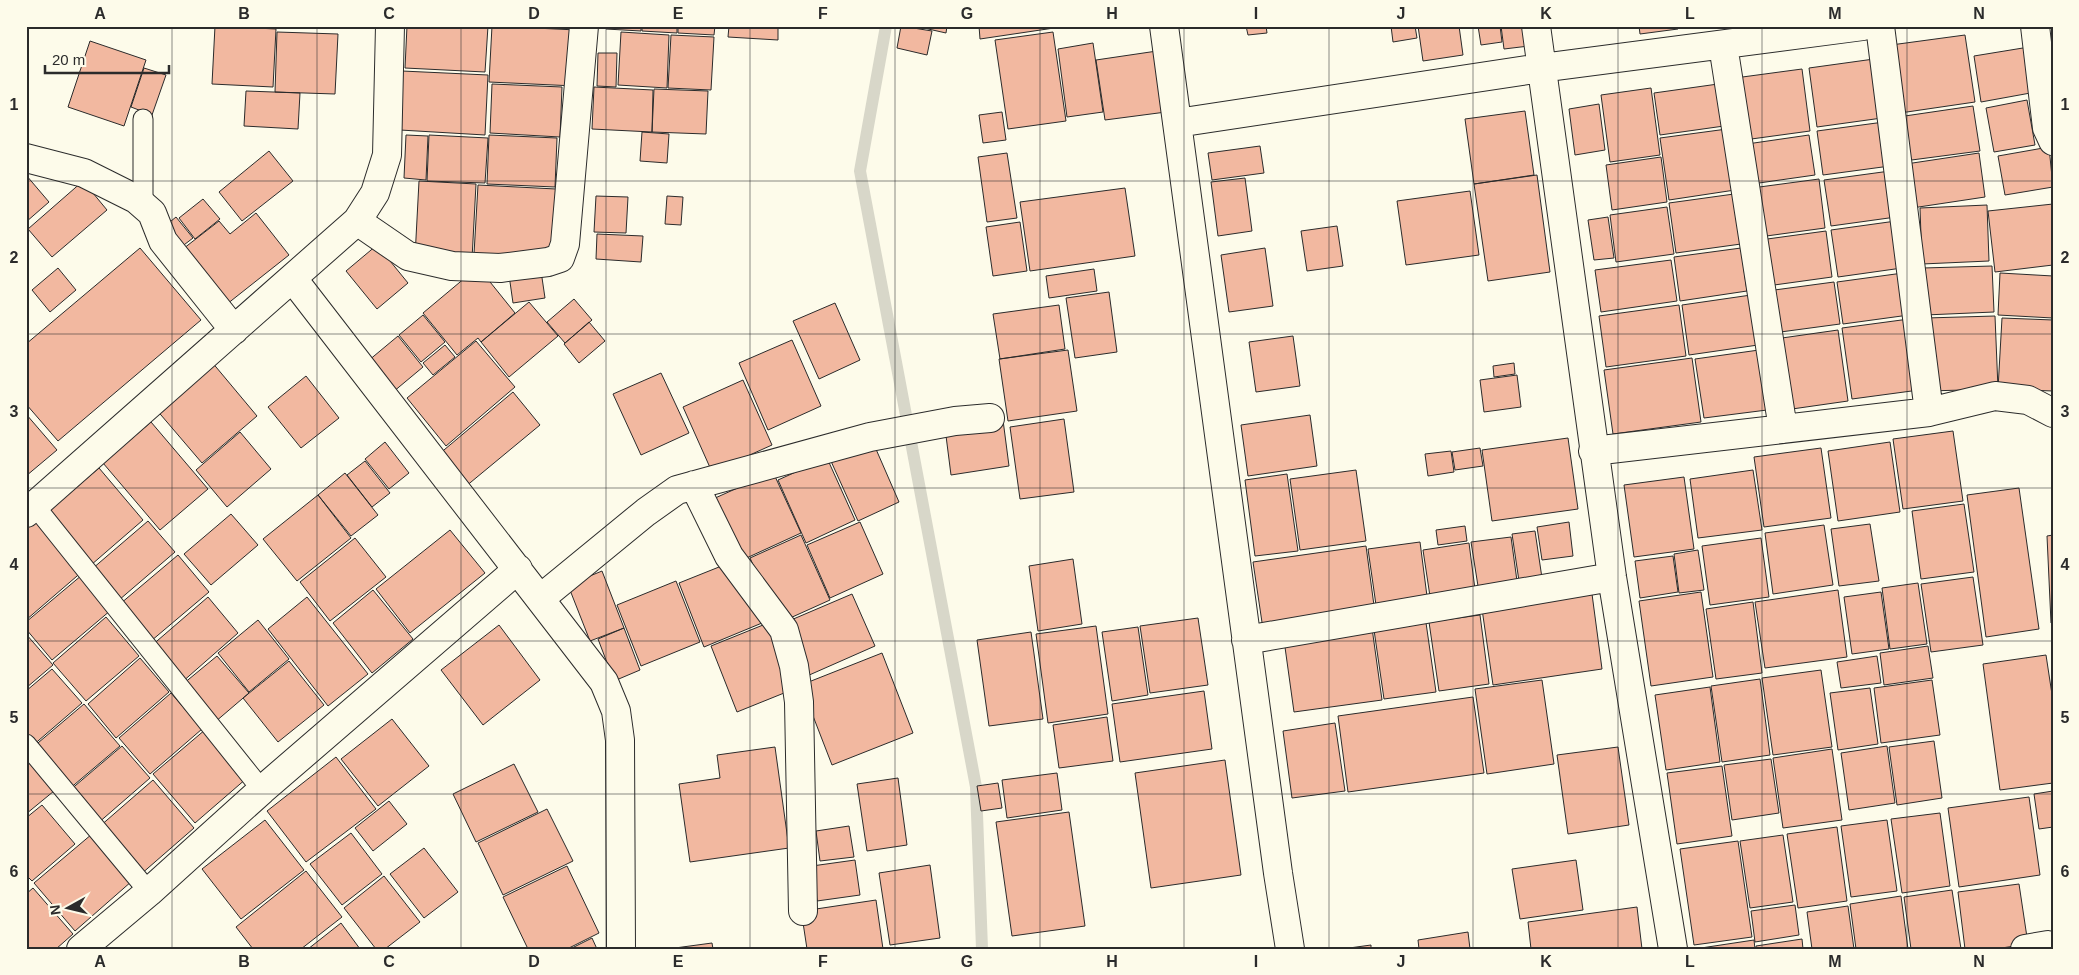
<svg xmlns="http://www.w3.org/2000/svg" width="2079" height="975" font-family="Arial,sans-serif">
  <rect width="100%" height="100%" fill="#fdfbea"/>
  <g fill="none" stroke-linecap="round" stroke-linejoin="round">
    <path stroke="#d8d7c9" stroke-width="12" d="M886,26L860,171L976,787L982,949"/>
  </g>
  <path fill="#f2b8a0" stroke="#2b2b2b" d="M215,26L276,29L273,87L212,84Z
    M407,26H488L485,72L405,68Z
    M492,26L577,30L575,86L489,82Z
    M606,26H641V31L606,29Z
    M642,26H677V33L642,31Z
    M678,26H715L714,35L678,33Z
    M729,26H778V40L728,37Z
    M901,26L932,31L927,55L897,48Z
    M915,26H947L946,33Z
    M979,26H1054V28L980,39Z
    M1246,26H1266L1267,33L1248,35Z
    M1391,26H1415L1417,38L1393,42Z
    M1418,26H1459L1463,55L1423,61Z
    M1478,26H1500L1502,42L1481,45Z
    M1501,26H1526L1529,46L1504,49Z
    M1639,26H1678V29L1640,34Z
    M277,32L338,34L335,94L275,92Z
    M621,32L669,35L667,88L618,85Z
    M1053,32L1066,121L1008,129L995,40Z
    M671,35L714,37L711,90L668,88Z
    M1965,35L1975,102L1900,113L1891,45Z
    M90,41L146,60L124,126L68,107Z
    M1093,43L1103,112L1067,117L1058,49Z
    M2029,47L2036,92L1981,102L1974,56Z
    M1157,51L1166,112L1105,120L1096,60Z
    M598,53H617L616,87L597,86Z
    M1874,59L1882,118L1817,127L1809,68Z
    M144,68L166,75L152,115L131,107Z
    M1802,69L1810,131L1744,140L1735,78Z
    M402,71L488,75L485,135L400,130Z
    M492,84L562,87L560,137L490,133Z
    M1718,84L1724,126L1660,135L1654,93Z
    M594,87L653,90L652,132L592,129Z
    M1651,88L1660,155L1610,162L1601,95Z
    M654,89L708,91L706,134L652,132Z
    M246,91L300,93L298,129L244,126Z
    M2027,100L2035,145L1994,152L1986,108Z
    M1599,104L1605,150L1575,155L1569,109Z
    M1973,106L1980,151L1904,161L1898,117Z
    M1525,111L1534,175L1474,184L1465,119Z
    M1002,112L1006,140L983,143L979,115Z
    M1884,122L1890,166L1823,175L1817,131Z
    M1727,129L1735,190L1669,200L1660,138Z
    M642,132L669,134L667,163L640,161Z
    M406,135L428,136L426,180L404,178Z
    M429,135L488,138L485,183L427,181Z
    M489,135L557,138L555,187L487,184Z
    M1809,135L1815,175L1752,184L1747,144Z
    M1260,146L1264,173L1212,180L1208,153Z
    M2049,147L2053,187L2005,195L1998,156Z
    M269,151L293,181L242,221L219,192Z
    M1007,153L1017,218L987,222L978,157Z
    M1979,153L1985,197L1912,208L1906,164Z
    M1661,157L1667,202L1612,210L1606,165Z
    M1890,171L1896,217L1831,226L1824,180Z
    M26,175L49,202L26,222Z
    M1537,175L1550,272L1488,281L1474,184Z
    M1245,178L1252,231L1218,236L1211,182Z
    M1819,179L1825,228L1759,237L1752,188Z
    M83,181L107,210L52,257L28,229Z
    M419,181L476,184L472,259L415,257Z
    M478,185L556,189L553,257L474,254Z
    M1125,188L1135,256L1030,271L1020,202Z
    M1470,191L1479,255L1406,265L1397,201Z
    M1734,194L1741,244L1676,253L1669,203Z
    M596,196L628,197L626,233L594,232Z
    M667,196L683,197L681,225L665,224Z
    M203,199L220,219L195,239L179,218Z
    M2053,204V265L1995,272L1988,211Z
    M1987,205L1989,261L1922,264L1920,208Z
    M1667,207L1674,254L1616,262L1610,215Z
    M256,213L289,255L222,308L179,252L219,221L230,234Z
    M176,217L193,238L176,251L160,230Z
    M1608,217L1614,258L1594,260L1588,220Z
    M1896,221L1902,268L1838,277L1831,230Z
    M1020,222L1027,271L993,276L986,227Z
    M1337,226L1343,266L1307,271L1301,231Z
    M1826,231L1832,277L1767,286L1760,240Z
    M597,234L643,236L641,262L596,259Z
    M377,245L408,283L377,309L346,271Z
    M140,248L201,320L58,441L26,404V344Z
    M1265,248L1273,306L1229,312L1221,255Z
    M1741,248L1747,291L1680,301L1674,257Z
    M1671,260L1677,301L1601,312L1595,270Z
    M1992,266L1994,312L1925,315L1923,268Z
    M478,267L515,313L481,342L478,338L457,355L423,313Z
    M58,268L76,290L50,312L32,290Z
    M1094,269L1097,291L1049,298L1046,276Z
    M541,271L545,298L513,303L509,275Z
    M1903,273L1909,315L1843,324L1837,282Z
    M2000,273L2053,276V318L1998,315Z
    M1834,282L1840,324L1773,333L1767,291Z
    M1109,292L1117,352L1075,358L1066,298Z
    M1751,295L1758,345L1689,355L1682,305Z
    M574,299L592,320L565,343L547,322Z
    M529,302L558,336L509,377L481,342Z
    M835,303L860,360L819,379L793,321Z
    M1059,305L1065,349L1000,359L993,314Z
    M1679,305L1686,356L1606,367L1599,316Z
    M423,315L445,342L421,362L399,335Z
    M1995,316L1998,389L1928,391L1926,318Z
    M2002,318L2053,320V391L1998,389Z
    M1909,319L1919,390L1852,399L1842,328Z
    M589,322L605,341L579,363L564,344Z
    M1838,330L1848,401L1785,410L1775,339Z
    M398,336L423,367L393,392L368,361Z
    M1293,336L1300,386L1256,392L1249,342Z
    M792,340L821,406L768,430L739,363Z
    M476,341L515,387L446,446L407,398Z
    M445,345L455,357L433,375L423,363Z
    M1068,350L1077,411L1008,421L999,359Z
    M1759,350L1767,410L1704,418L1695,359Z
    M1692,358L1701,422L1613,434L1604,370Z
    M211,361L257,416L202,463L155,408Z
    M1514,363L1515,374L1494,377L1493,366Z
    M661,373L689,433L641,455L613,394Z
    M1517,375L1521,407L1484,412L1480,380Z
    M306,376L339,418L301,448L268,407Z
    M743,380L772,445L712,472L683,407Z
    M513,392L540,425L465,487L438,455Z
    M26,414L57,450L26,476Z
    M1310,415L1317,466L1248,476L1241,425Z
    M1064,419L1074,492L1020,499L1010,427Z
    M1003,420L1009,466L951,475L945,428Z
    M151,422L208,489L160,530L103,463Z
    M1953,431L1963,501L1903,509L1893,439Z
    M240,432L271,469L227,507L196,470Z
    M1568,438L1578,509L1492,521L1482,450Z
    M872,440L899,502L858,521L830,459Z
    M385,442L409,473L389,489L365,459Z
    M1890,442L1900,512L1838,521L1828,451Z
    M1480,448L1483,466L1455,470L1452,452Z
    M1821,448L1831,518L1764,527L1754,457Z
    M1451,451L1454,472L1428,476L1425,454Z
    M827,458L855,520L806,543L778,480Z
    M365,461L390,493L372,507L347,475Z
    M99,468L143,520L91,565L47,512Z
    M1356,470L1366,541L1300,550L1290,479Z
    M1753,470L1762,530L1698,538L1690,479Z
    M773,472L801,533L740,561L713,499Z
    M345,473L378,515L351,536L318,495Z
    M1287,474L1298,551L1255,556L1245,480Z
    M1684,477L1694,549L1634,557L1624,485Z
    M2019,488L2039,629L1986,637L1967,495Z
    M318,495L351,538L297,581L263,539Z
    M1964,504L1974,572L1921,579L1912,511Z
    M231,514L258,545L211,585L184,554Z
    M39,518L84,570L26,620V529Z
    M148,521L175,552L119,600L92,569Z
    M860,522L883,574L830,598L807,545Z
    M1569,522L1573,556L1542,560L1537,527Z
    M1870,524L1879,581L1839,586L1831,529Z
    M1824,525L1833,585L1773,594L1765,533Z
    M1465,526L1467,541L1438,545L1436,530Z
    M450,530L485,573L410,633L376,589Z
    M1535,531L1542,578L1519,581L1512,534Z
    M801,535L830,600L779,623L750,558Z
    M2053,535V623H2051L2047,536Z
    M1511,537L1517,581L1478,586L1471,542Z
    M355,538L386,577L330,621L300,582Z
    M1761,538L1769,597L1710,605L1702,546Z
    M1420,542L1428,604L1377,612L1368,549Z
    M1469,543L1476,597L1431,603L1423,550Z
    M1366,546L1375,613L1263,629L1253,562Z
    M1698,550L1704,590L1679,593L1674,554Z
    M178,555L209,592L151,641L120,604Z
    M1673,556L1678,592L1640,598L1635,561Z
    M1073,559L1082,624L1038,631L1029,566Z
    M729,563L762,623L704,647L679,583Z
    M602,571L624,628L590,641L568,585Z
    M82,575L111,610L52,660L26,629V622Z
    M1973,577L1983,645L1931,652L1921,584Z
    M676,581L700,642L641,666L617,605Z
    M1918,583L1927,644L1890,649L1882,588Z
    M373,590L413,639L372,673L333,623Z
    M1838,590L1847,657L1765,668L1755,602Z
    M1701,592L1713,677L1651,686L1639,601Z
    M1881,592L1889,649L1852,654L1844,597Z
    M852,594L875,646L807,676L784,623Z
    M1592,594L1602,669L1493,685L1482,609Z
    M208,597L238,633L181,683L150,647Z
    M307,597L368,674L328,706L268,629Z
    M1753,602L1762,673L1716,679L1706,609Z
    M1480,615L1489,684L1439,691L1429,622Z
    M1425,616L1436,692L1384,699L1373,623Z
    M106,617L139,656L86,701L53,663Z
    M1198,618L1208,685L1150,693L1140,626Z
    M258,620L289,659L249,692L218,653Z
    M768,623L794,689L737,712L711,646Z
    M499,625L540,680L483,725L441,670Z
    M1096,626L1108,714L1048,723L1036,634Z
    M1138,627L1148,695L1112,701L1102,632Z
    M624,628L640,670L614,681L598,639Z
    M1372,628L1382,700L1294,712L1284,640Z
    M1031,632L1043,719L989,726L977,640Z
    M26,634L53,665L26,688Z
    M1928,646L1933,678L1884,685L1880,653Z
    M882,653L913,733L832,765L801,685Z
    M2046,655L2053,701V783L2000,790L1983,664Z
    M217,656L249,693L215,722L183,684Z
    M1877,656L1881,683L1841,688L1837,662Z
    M140,658L169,692L116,738L88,704Z
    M289,661L324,705L278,742L243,698Z
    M52,669L82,703L31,747L26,741V691Z
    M1821,670L1832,747L1773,755L1762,678Z
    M1760,679L1770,755L1722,762L1711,686Z
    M1542,680L1554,764L1487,774L1475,689Z
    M1932,680L1940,735L1881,743L1874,688Z
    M1710,687L1720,762L1666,770L1655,695Z
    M1870,688L1878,744L1838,750L1830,693Z
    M1204,691L1212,749L1120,762L1112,704Z
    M171,693L202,729L150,774L119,738Z
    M1473,697L1484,773L1348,792L1338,716Z
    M84,704L120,746L68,790L32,748Z
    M1107,717L1113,761L1059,768L1053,725Z
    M392,719L429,766L378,806L341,759Z
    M1335,723L1345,791L1292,798L1283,731Z
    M206,729L247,778L195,823L153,774Z
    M1934,741L1942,798L1897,805L1889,747Z
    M122,746L150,778L97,824L69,791Z
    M1887,746L1895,803L1849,810L1841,753Z
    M775,747L789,848L690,862L679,784L720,778L717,755Z
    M1618,747L1629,825L1568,834L1557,755Z
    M1832,749L1842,820L1783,828L1773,758Z
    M336,757L376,809L306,862L267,811Z
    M26,759L54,791L26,814Z
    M1771,759L1779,813L1732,820L1724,765Z
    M1225,760L1241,875L1151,888L1135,773Z
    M514,764L538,812L476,842L453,794Z
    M1722,766L1732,836L1677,844L1667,773Z
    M1057,773L1062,810L1007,818L1002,780Z
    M898,778L907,845L867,851L857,784Z
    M153,780L194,828L140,875L99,827Z
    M998,783L1002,808L981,811L977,786Z
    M2053,791V827L2039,829L2034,794Z
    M2029,797L2040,875L1959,887L1948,808Z
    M389,801L407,824L373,851L355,828Z
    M42,805L75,844L32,881L26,875V818Z
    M547,809L573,861L503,895L478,843Z
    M1069,812L1085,926L1012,936L996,822Z
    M1940,813L1950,886L1902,893L1891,819Z
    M265,820L304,870L241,919L202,869Z
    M1887,820L1897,891L1851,897L1841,826Z
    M849,826L854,857L820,861L816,831Z
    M1837,827L1847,901L1798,908L1787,834Z
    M351,833L382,874L342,905L310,864Z
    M92,834L132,881L75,931L34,883Z
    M1783,835L1793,902L1750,908L1740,841Z
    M1738,841L1752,937L1694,945L1680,849Z
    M424,848L458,892L424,918L390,874Z
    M855,860L860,895L817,901L812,866Z
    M1576,860L1583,910L1520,919L1512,869Z
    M930,865L940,938L890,945L879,873Z
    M567,866L599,933L567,949H528L503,897Z
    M306,871L342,917L301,949H253L236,927Z
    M384,876L420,922L385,949H376L344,908Z
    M2019,884L2028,944L1995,949H1965L1958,892Z
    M33,888L73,934L56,949H26V894Z
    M1952,890L1961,949H1911L1904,897Z
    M1901,896L1908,949H1856L1850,904Z
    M876,900L883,949H807L802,916L817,913L816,909Z
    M1795,905L1799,935L1755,942L1751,911Z
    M1848,906L1854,949H1812L1807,912Z
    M1637,907L1642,949H1531L1528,922Z
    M341,923L360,949H308Z
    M1468,932L1470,949H1419L1418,940Z
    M592,938L597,949H570Z
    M1802,939L1803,949H1756V946Z
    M1754,940L1755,949H1701V948Z
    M712,943L713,949H675V948Z
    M1371,945V949H1342Z"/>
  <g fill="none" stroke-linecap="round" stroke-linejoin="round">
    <defs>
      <path id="lane" d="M143,205V119
        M35,506L262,790
        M26,744L149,892"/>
      <path id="street" d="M1164,26L1278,873L1290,949
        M1536,26L1612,577L1673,949
        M1880,26L1929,412
        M2035,26L2047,128L2053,141
        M1723,45L1783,429
        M1177,123L1541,68L1863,26
        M26,158L84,173L136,199L152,213L163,241L234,330
        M357,221L408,256L452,266L500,268L548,262L560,258L565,244L584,26
        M293,279L604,682L616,711L620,740L621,949
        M1593,451L1929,412L1995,396L2028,400L2053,413
        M694,485L729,556L784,630L794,666L799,702L803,911
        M26,513L357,221L375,193L387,155L390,26
        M541,598L646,512L677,490L870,437L955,421L990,418
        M1246,640L1612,577
        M81,949L149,892L262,790L518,569
        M2025,949L2048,945"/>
    </defs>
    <use href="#lane" stroke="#2b2b2b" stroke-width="21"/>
    <use href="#street" stroke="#2b2b2b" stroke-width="30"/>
    <use href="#lane" stroke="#fdfbea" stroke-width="19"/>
    <use href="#street" stroke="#fdfbea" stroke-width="28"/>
  </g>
  <path fill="none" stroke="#2b2b2b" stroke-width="1" stroke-opacity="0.55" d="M172,26V949M317,26V949M461,26V949M606,26V949M750,26V949M895,26V949M1040,26V949M1184,26V949M1329,26V949M1473,26V949M1618,26V949M1762,26V949M1907,26V949M26,181H2053M26,334H2053M26,488H2053M26,641H2053M26,794H2053"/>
  <rect width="2079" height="975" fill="none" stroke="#fdfbea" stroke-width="55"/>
  <g transform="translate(68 908) rotate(262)" stroke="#fdfbea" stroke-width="4" paint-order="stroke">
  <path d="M0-4L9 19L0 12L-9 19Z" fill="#2b2b2b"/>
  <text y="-8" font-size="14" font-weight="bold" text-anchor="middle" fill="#2b2b2b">N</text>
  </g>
  <path d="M45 65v8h124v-8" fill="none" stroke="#2b2b2b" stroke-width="2.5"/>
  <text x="52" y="65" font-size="15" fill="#2b2b2b" stroke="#fdfbea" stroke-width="4" paint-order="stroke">20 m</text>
  <rect x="28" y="28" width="2024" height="920" fill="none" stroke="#2b2b2b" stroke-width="2"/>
  <g font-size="16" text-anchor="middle" font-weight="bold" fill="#2b2b2b">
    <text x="100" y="19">A</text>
    <text x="244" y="19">B</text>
    <text x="389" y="19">C</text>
    <text x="534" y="19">D</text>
    <text x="678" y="19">E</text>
    <text x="823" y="19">F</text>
    <text x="967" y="19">G</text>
    <text x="1112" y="19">H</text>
    <text x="1256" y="19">I</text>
    <text x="1401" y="19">J</text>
    <text x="1546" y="19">K</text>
    <text x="1690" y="19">L</text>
    <text x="1835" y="19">M</text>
    <text x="1979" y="19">N</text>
    <text x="14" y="110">1</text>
    <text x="2065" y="110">1</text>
    <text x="14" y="263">2</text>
    <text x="2065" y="263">2</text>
    <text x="14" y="417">3</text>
    <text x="2065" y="417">3</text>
    <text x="14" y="570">4</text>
    <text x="2065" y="570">4</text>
    <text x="14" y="723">5</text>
    <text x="2065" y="723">5</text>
    <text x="14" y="877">6</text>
    <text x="2065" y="877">6</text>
    <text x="100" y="967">A</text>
    <text x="244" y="967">B</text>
    <text x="389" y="967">C</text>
    <text x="534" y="967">D</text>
    <text x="678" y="967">E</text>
    <text x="823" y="967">F</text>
    <text x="967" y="967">G</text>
    <text x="1112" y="967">H</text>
    <text x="1256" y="967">I</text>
    <text x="1401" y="967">J</text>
    <text x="1546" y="967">K</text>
    <text x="1690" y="967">L</text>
    <text x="1835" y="967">M</text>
    <text x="1979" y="967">N</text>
  </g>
</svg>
